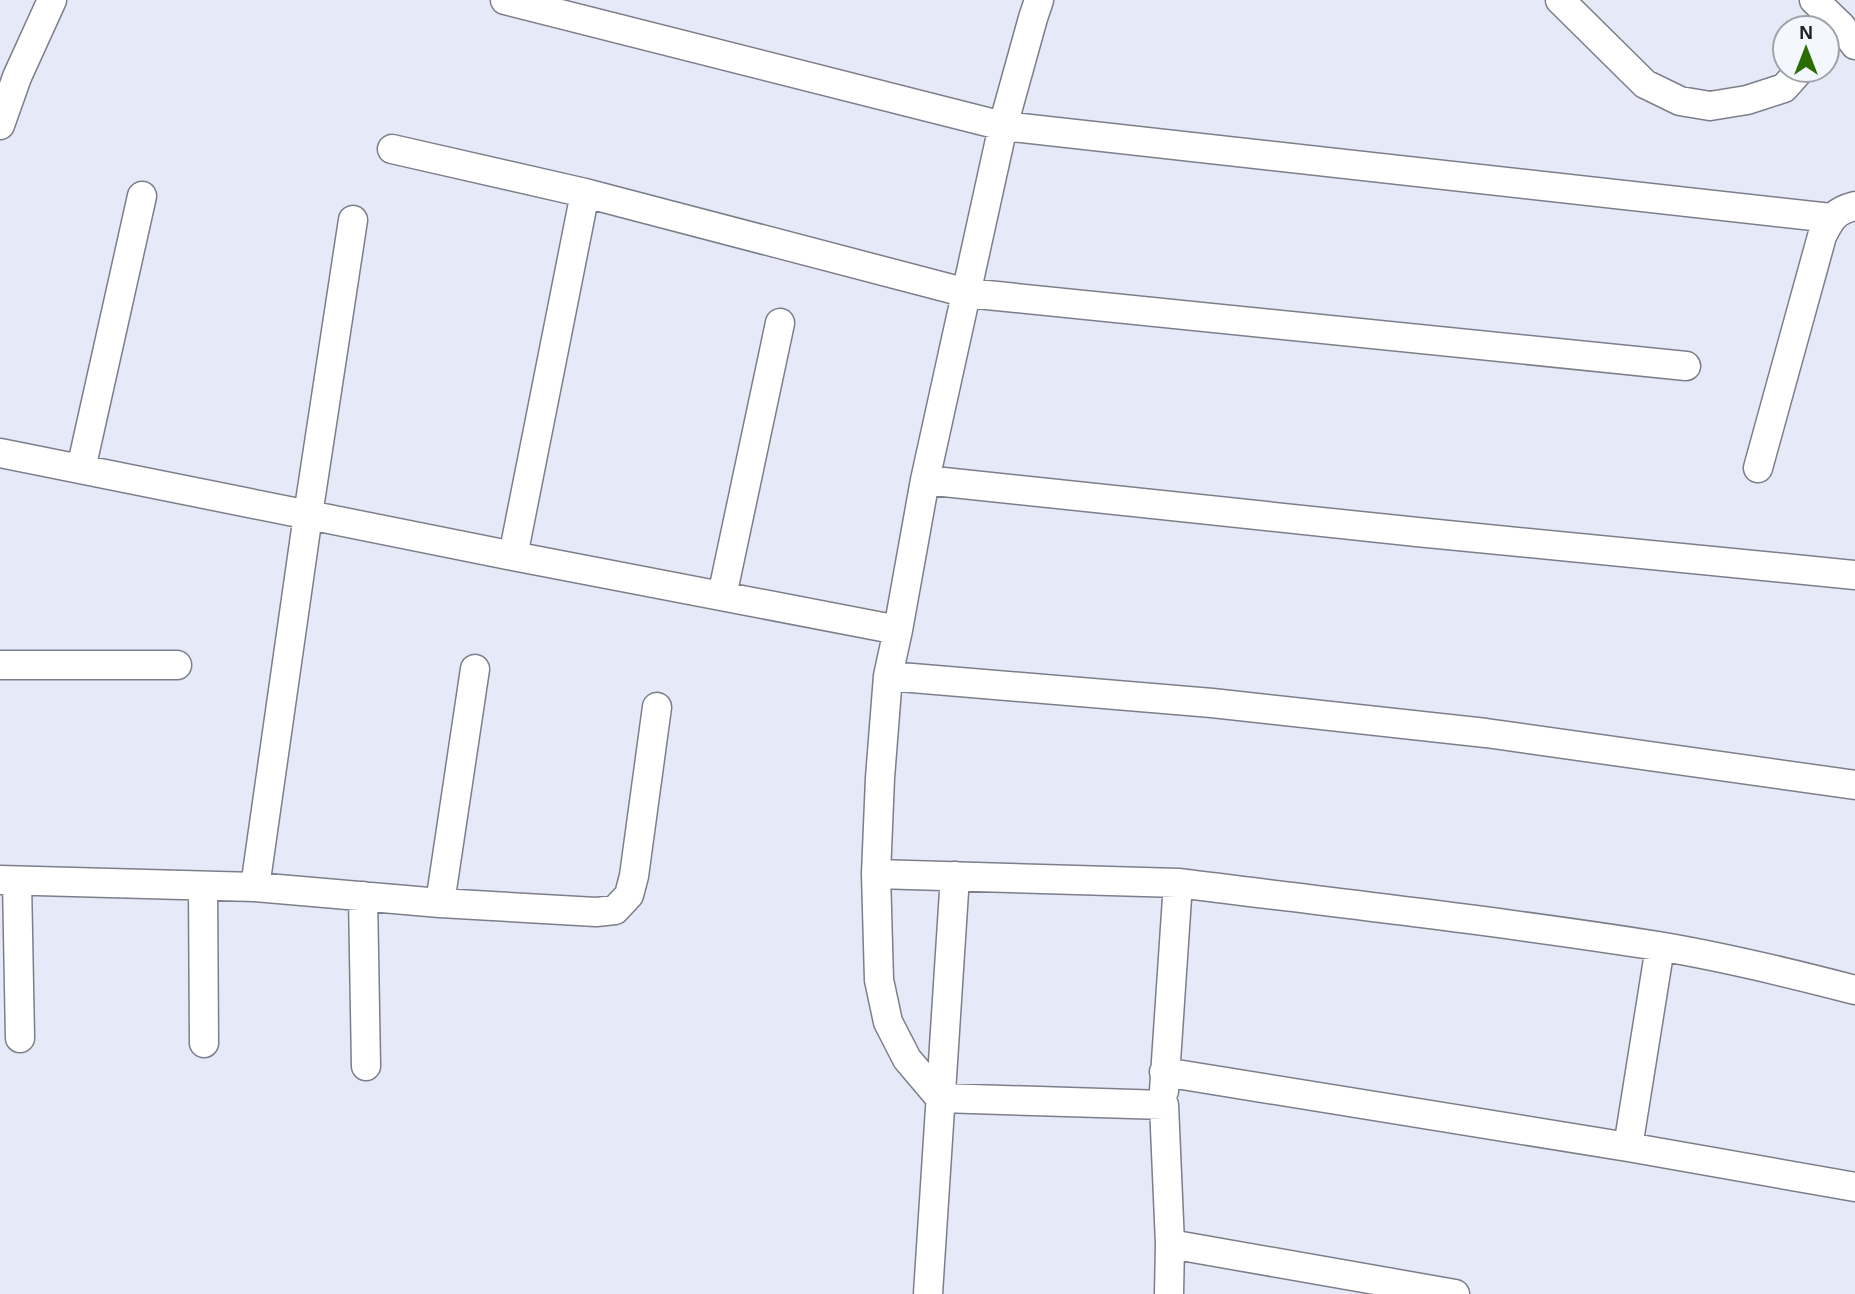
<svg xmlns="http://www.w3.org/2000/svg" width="1855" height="1294" font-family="Helvetica,sans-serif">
  <rect width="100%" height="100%" fill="#e6e9f7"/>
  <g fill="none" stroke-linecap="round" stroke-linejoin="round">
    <defs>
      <path id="minor" d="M505,0L1003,126L1831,218
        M1039,0L1033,18L1003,126L925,480L898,630L888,676L880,778L876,874L879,980L888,1022L907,1059L940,1098L1164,1105L1170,1244L1455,1294
        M1560,0L1645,84L1680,101L1710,106L1747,100L1784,88L1800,70
        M1814,0L1841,26L1855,45
        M0,125L17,77L52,0
        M392,149L585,193L967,293L1686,366
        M0,453L513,556L898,630
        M1758,468L1822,236C1831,218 1835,211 1855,206
        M81,469L142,196
        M925,480L1417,532L1855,575
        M513,556L585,193
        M722,596L780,323
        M0,665H177
        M888,676L1212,703L1486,733L1855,785
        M876,874L1178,883L1164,1091
        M0,880L255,887L440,903L596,912L615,910L629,895L634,876L657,707
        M17,881L20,1038
        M1178,883C1338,903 1498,921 1658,946C1724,957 1790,973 1855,990
        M203,886L204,1043
        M255,887L308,515L353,220
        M363,896L366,1066
        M440,903L475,669
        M1164,1072L1628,1147L1855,1187
        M1628,1147L1660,947
        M928,1294L955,876
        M1169,1294L1170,1244"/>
    </defs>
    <use href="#minor" stroke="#7c7e8a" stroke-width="31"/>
    <use href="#minor" stroke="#fff" stroke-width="28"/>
  </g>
  <g transform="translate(1806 49)"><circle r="33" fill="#f5f7ff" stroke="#a0a2a9" stroke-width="2"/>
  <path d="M0-5L12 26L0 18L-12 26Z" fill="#2b6d02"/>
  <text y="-10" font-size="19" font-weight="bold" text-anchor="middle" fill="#212227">N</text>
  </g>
</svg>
